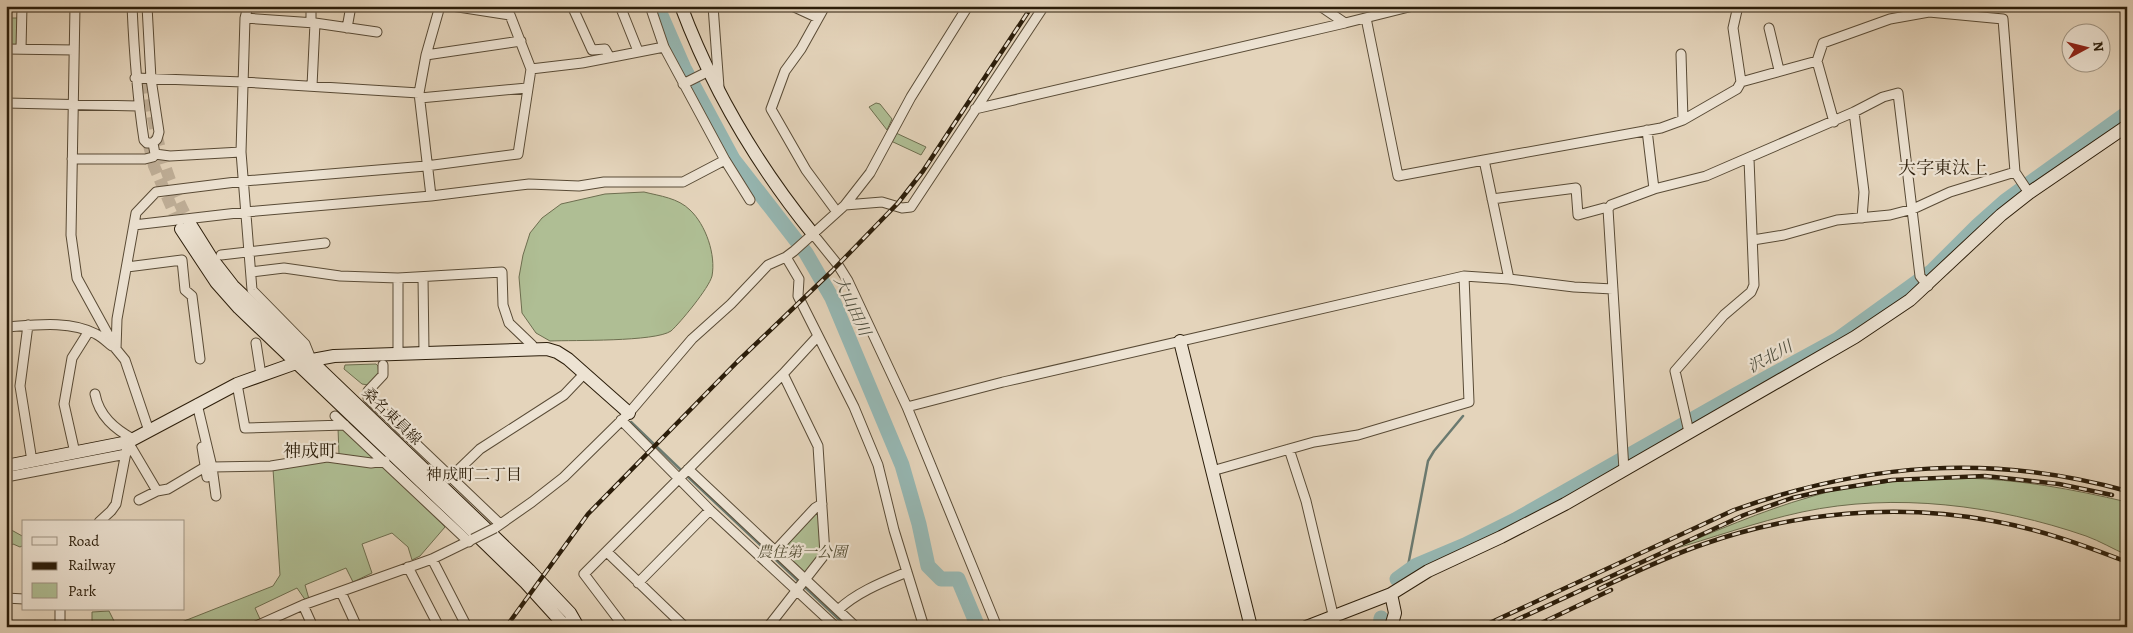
<svg xmlns="http://www.w3.org/2000/svg" width="2133" height="633" font-family="Alegreya,'Noto Serif JP',serif">
  <rect width="100%" height="100%" fill="#e4d4bb"/>
  <filter id="stains"><feTurbulence type="fractalNoise" baseFrequency=".004" numOctaves="4"/><feColorMatrix values="0 0 0 0 .2 0 0 0 0 .09 0 0 0 0 .02 0 0 0 .5 -.17"/></filter>
  <radialGradient id="worn" r=".72"><stop offset=".6" stop-color="#630" stop-opacity="0"/><stop offset="1" stop-color="#630" stop-opacity=".3"/></radialGradient>
  <path fill="#afbe94" stroke="#6d6e4f" d="M6,18H19V44L16,46H6Z
    M876,103L880,104L892,119L887,130L869,107Z
    M896,133L926,147L921,155L891,141Z
    M644,192C660,196 678,198 690,210C706,225 716,255 712,276C709,288 680,323 671,331C655,342 573,340 550,341L536,333L522,313L519,277L523,255L530,233L542,218L561,204L605,194Z
    M376,364L378,366L379,374L368,385L362,384L344,369L345,365Z
    M338,428H343L372,457L370,459L339,455Z
    M326,461L384,467L445,527L420,556L412,560L408,547L392,533L362,544L372,573L353,582L346,568L305,585L309,599L306,601L297,588L255,608L260,619L245,627H169L273,586L280,575L273,469Z
    M1961,478C2018,479 2072,489 2127,502V555C2113,549 2100,541 2086,536C1996,505 1895,492 1802,512C1756,522 1712,538 1667,551C1714,532 1761,511 1810,497C1859,482 1910,480 1961,478Z
    M815,514L818,515L822,552L807,573H801L781,556L782,550Z
    M6,527L24,537V545L20,547L13,544L6,549Z
    M109,611L117,627H95L92,624V612Z"/>
  <g fill="none" stroke-linecap="round" stroke-linejoin="round">
    <path stroke="#6b7a70" stroke-width="2.5" d="M631,422L682,471
      M59,463L83,457
      M6,472L16,471
      M686,475L847,627
      M1407,571L1428,461L1434,451L1463,416"/>
    <path stroke="#96b8b4" stroke-width="15" d="M657,6L684,68L733,159L806,253L832,298L902,465L919,524L928,566L941,579H958L978,627
      M1397,579L1415,566L1465,545L1515,520L1737,394L1838,339L1932,271L1978,225L2005,201L2127,113
      M1380,627L1381,618"/>
    <path stroke="#bfaf98" stroke-width="12" stroke-dasharray="12 6" stroke-linecap="butt" d="M148,81C153,132 165,178 190,224
      M149,145L154,166L181,229"/>
    <defs>
      <path id="street" d="M75,6L71,235L77,278L116,349L125,360L149,431
        M132,6C134,51 137,95 144,140L147,143H153L157,139L159,132L151,79L147,6
        M452,6L510,15L531,69
        M572,6L592,50L605,49L609,56
        M620,6L638,51
        M650,6L664,47L725,160L750,200
        M713,6L719,87
        M792,6L818,18
        M825,6L801,49L785,71L771,109L806,170L837,212
        M1320,6L1345,23L1413,6
        M1738,6L1733,28L1741,82
        M245,18L248,6
        M311,22V6
        M315,23L377,32
        M347,28L351,6
        M1769,28L1779,70
        M6,49L74,50
        M21,49L22,6
        M1681,54L1683,120
        M426,55L521,41
        M1817,61L1823,43L1890,19L1929,12L2003,19L2015,172L2029,193
        M135,78L243,82L419,93
        M683,84L709,71
        M420,98L527,88
        M6,103L138,106
        M975,109L1345,23
        M1854,112L1864,192L1862,218
        M1647,130L1654,189
        M155,154L170,156L241,152
        M72,159H145L153,157L155,154L153,143
        M1484,160L1661,128L1683,120L1737,89L1741,82L1817,61L1834,122
        M431,196L419,93L426,55L440,6
        M1492,199L1576,188L1578,215L1604,208L1608,209
        M845,205L882,202L902,208L911,207L1044,6
        M134,225L246,212L431,196L529,184L579,186L604,182H683L725,160
        M813,234L838,265L848,281L907,407L997,627
        M1753,240L1784,235L1837,220L1890,215L1913,209L1950,192L2015,172
        M221,255L325,243
        M786,257L799,279L798,296L854,407L878,465L894,530L924,627
        M127,267L182,260L185,290L192,296L200,359
        M251,272L284,268L340,276L398,278L502,272L503,305L509,323L532,345L534,349
        M423,277L424,352
        M1509,279L1574,287L1613,289
        M28,325L20,386L32,461
        M6,327C34,325 70,320 96,334C102,337 107,342 112,346
        M256,343L261,375
        M116,349L117,319L136,213L156,192L244,181L426,166L518,154L531,69L582,63L664,47
        M398,352V278
        M311,359L305,344L252,290L241,152L245,18L315,23L312,86
        M383,365V375L368,391V398L500,524
        M237,384L245,428L345,425
        M95,394C99,416 115,429 133,439
        M197,404L212,467L216,496
        M907,407L1003,382L1464,276
        M335,416L469,542
        M621,420L710,510L836,627
        M1689,432L1675,371L1724,315L1751,292L1754,285L1749,159
        M202,447L207,477
        M1289,449L1306,501L1336,627
        M75,453L64,404L72,358L89,331
        M212,467L271,466L327,457L371,463L385,461
        M688,469L856,627
        M1624,470L1608,209L1611,205L1654,189L1706,176L1854,112L1883,97L1898,93L1920,276L1928,286
        M1212,471L1314,442L1358,435L1469,402L1464,276L1509,279L1484,160L1398,176L1366,18
        M6,477L126,454
        M451,477L480,449L564,395L584,374
        M139,500L157,491
        M99,522L111,511L116,504L128,442L157,491L168,489L205,467
        M495,528L532,502L564,477L629,413L692,339L731,304L768,265L786,257L794,251L845,205L870,173L911,97L968,6
        M775,551L815,508L822,504
        M607,552L685,627
        M432,559L467,627
        M408,567L439,627
        M638,583L710,510
        M341,592L357,627
        M6,598L24,599
        M303,605L313,627
        M60,609V627
        M838,610C857,592 883,582 907,572
        M254,627L303,605L432,559L473,539
        M624,627L584,574L783,374L818,336
        M768,627L825,554L818,446L783,374"/>
      <path id="secondary" d="M681,6C712,89 758,166 813,234
        M190,224L212,259L233,286L529,570L570,613L578,627
        M181,229L216,282L239,308L455,514L526,583L566,627
        M1180,341L1251,627
        M6,466L128,442L237,384L296,363L334,356L547,349L557,352L568,359L629,413
        M1306,627L1391,594L1428,571L1501,537L1565,504L1855,337L1910,300L2001,215L2029,193L2127,126
        M1391,627L1395,613L1391,594"/>
    </defs>
    <use href="#street" stroke="#594b36" stroke-width="11"/>
    <use href="#secondary" stroke="#2b1d0a" stroke-width="14"/>
    <use href="#street" stroke="#ede3d3" stroke-width="9"/>
    <use href="#secondary" stroke="#ede3d3" stroke-width="12"/>
    <defs>
      <path id="rail" d="M1599,589C1633,573 1668,556 1704,544C1795,512 1897,503 1993,521C2039,529 2083,545 2127,562
        M506,627L588,514L738,361L832,271L898,203L923,171L1032,6
        M1481,627L1734,510C1866,463 1991,453 2127,491
        M1501,627L1744,515L1792,498L1823,491L1892,480L1985,476L2059,484L2112,495
        M1533,627L1611,590"/>
    </defs>
    <use href="#rail" stroke="#2b1d0a" stroke-width="4.5"/>
    <use href="#rail" stroke="#ede3d3" stroke-width="2.5" stroke-dasharray="8" stroke-linecap="butt"/>
    <defs>
      <path id="street-bridge" d="M473,539L495,528"/>
    </defs>
    <use href="#street-bridge" stroke="#594b36" stroke-width="11" stroke-linecap="butt"/>
    <use href="#street-bridge" stroke="#ede3d3" stroke-width="9"/>
  </g>
  <g text-anchor="middle" dominant-baseline="central" stroke-width="4.5" stroke-linejoin="round" paint-order="stroke">
    <g font-size="15" fill="#2b1d0a" stroke="#ede3d3">
      <text transform="translate(392 416) rotate(44)">桑名東員線</text>
    </g>
    <g font-size="15" font-style="italic" fill="#534d33" stroke="#ede3d3">
      <text x="802" y="552">農住第一公園</text>
    </g>
    <g font-size="16" font-style="italic" fill="#4b4c3d" stroke="#ede3d3">
      <text transform="translate(852 306) rotate(65)">大山田川</text>
      <text transform="translate(1770 357) rotate(-29)">沢北川</text>
    </g>
    <g font-size="16" fill="#2b1d0a" stroke="#ede3d3">
      <text x="474" y="475">神成町二丁目</text>
    </g>
    <g font-size="18" fill="#2b1d0a" stroke="#ede3d3">
      <text x="1943" y="168">大字東汰上</text>
      <text x="310" y="451">神成町</text>
    </g>
  </g>
  <rect width="2133" height="633" fill="none" stroke="#e4d4bb" stroke-width="25"/>
  <rect x="8" y="8" width="2118" height="618" fill="none" stroke="#2b1d0a" stroke-width="2.5"/>
  <rect x="12" y="12" width="2108" height="608" fill="none" stroke="#2b1d0a"/>
  <rect x="22" y="520" width="162" height="90" fill="#ede3d3" stroke="#9f9483"/>
  <rect x="32" y="537" width="25" height="8" fill="#ede3d3" stroke="#9f9483"/>
  <text x="68" y="546" font-size="15" fill="#2b1d0a">Road</text>
  <rect x="32" y="562" width="25" height="8" fill="#2b1d0a" stroke="#9f9483"/>
  <text x="68" y="570" font-size="15" fill="#2b1d0a">Railway</text>
  <rect x="32" y="583" width="25" height="15" fill="#afbe94" stroke="#9f9483"/>
  <text x="68" y="596" font-size="15" fill="#2b1d0a">Park</text>
  <g transform="translate(2086 48) rotate(83)"><circle r="24" fill="#ede3d3" stroke="#9f9483"/>
  <path d="M0-4L9 19L0 12L-9 19Z" fill="#8f2418"/>
  <text y="-8" font-size="14" font-weight="bold" text-anchor="middle" fill="#2b1d0a">N</text>
  </g>
  <rect width="100%" height="100%" filter="url(#stains)"/>
  <rect width="100%" height="100%" fill="url(#worn)"/>
</svg>
